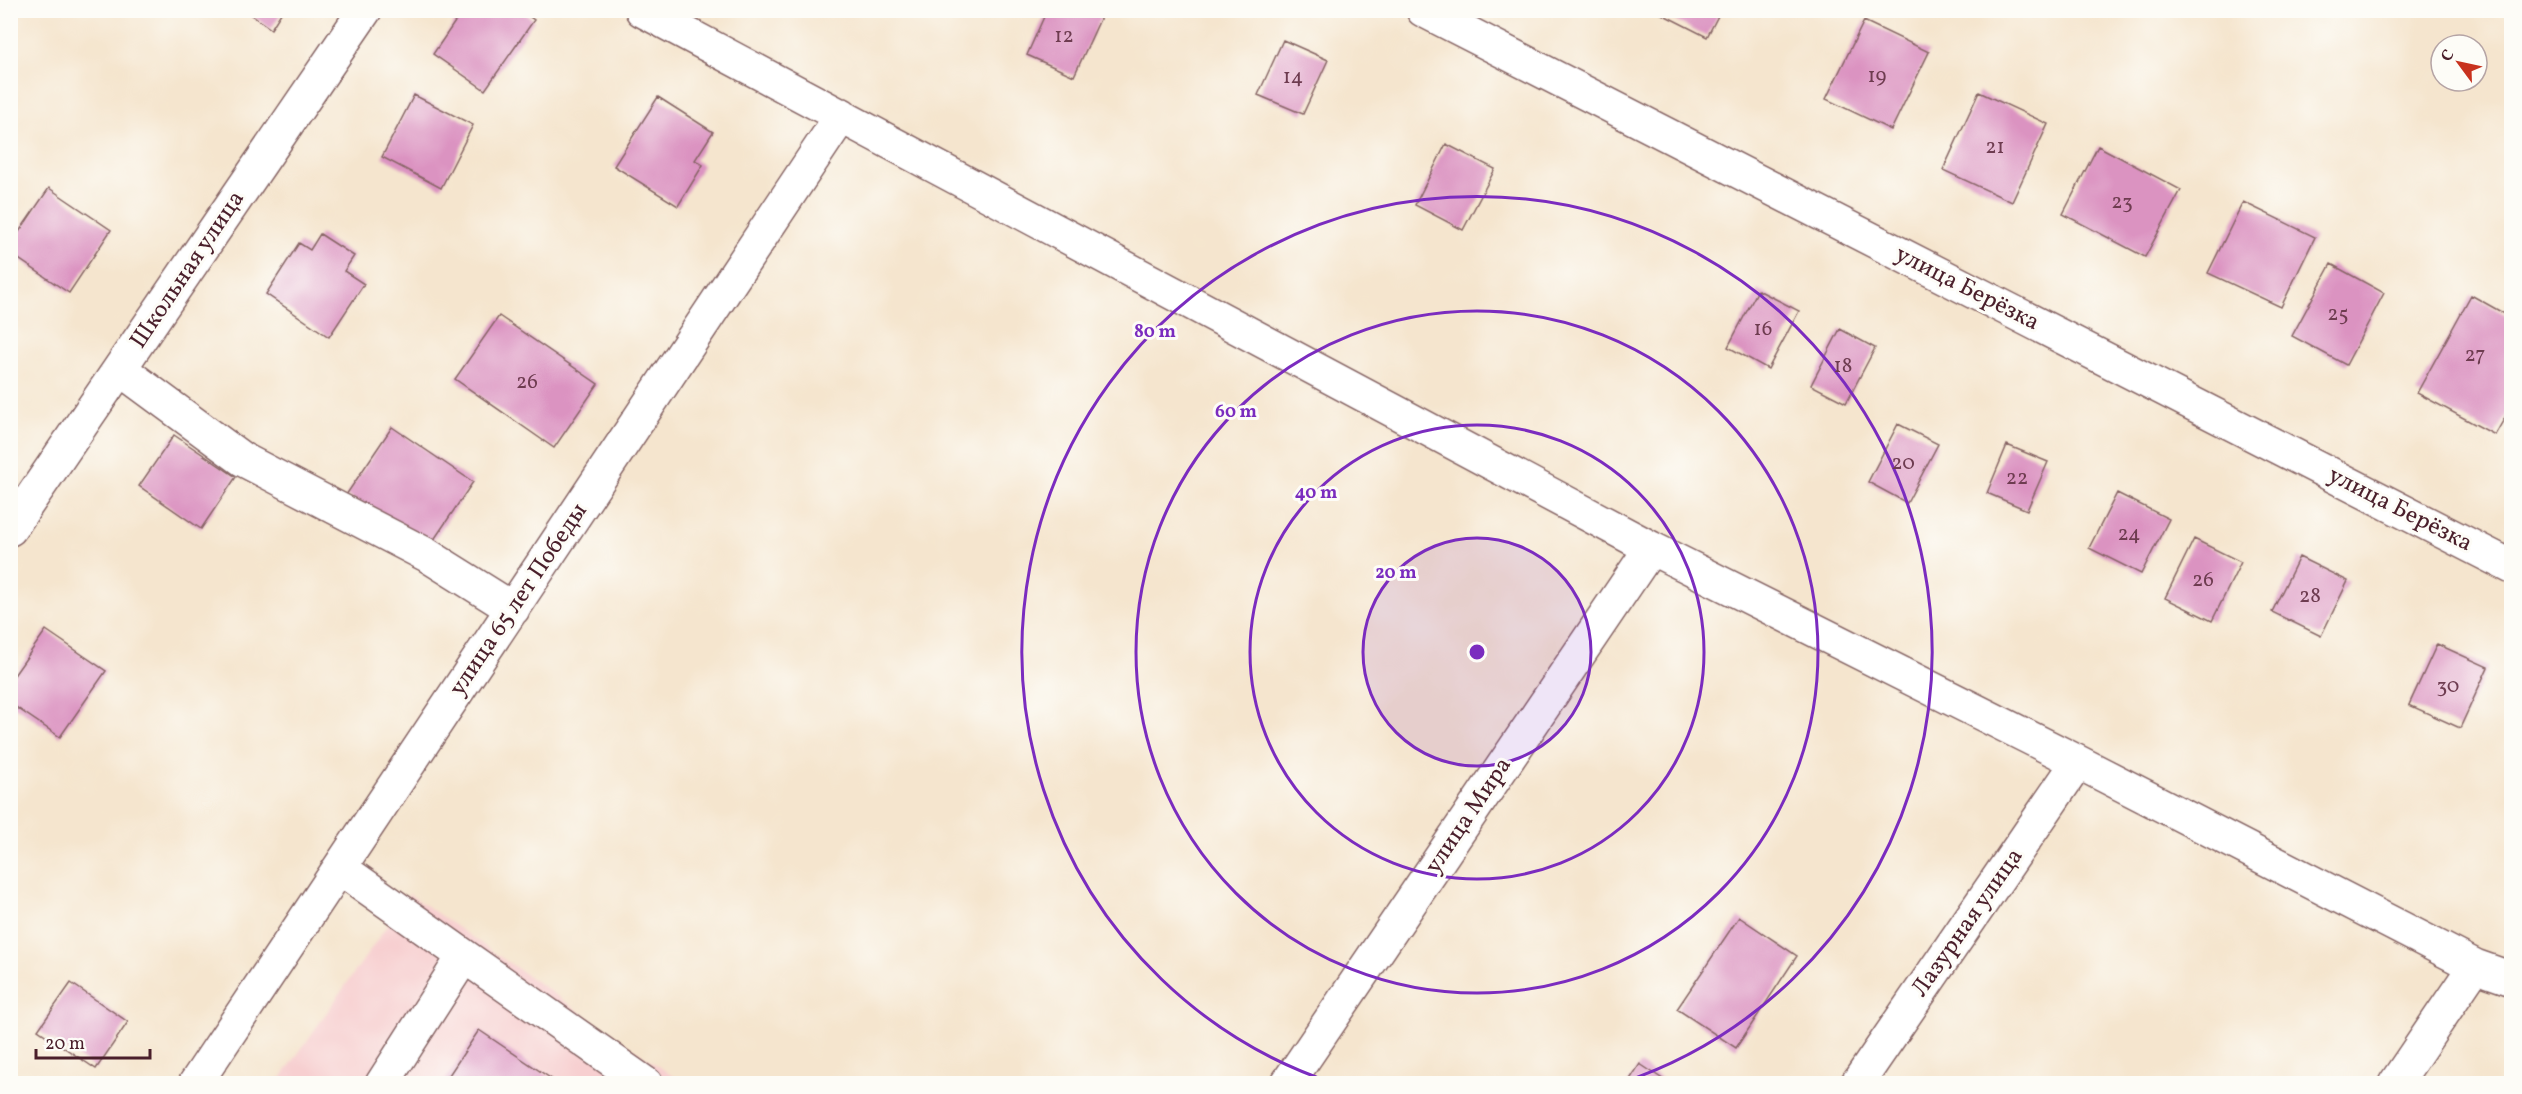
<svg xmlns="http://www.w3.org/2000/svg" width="2522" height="1094" font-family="Vollkorn,serif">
  <rect width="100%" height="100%" fill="#fdfcf7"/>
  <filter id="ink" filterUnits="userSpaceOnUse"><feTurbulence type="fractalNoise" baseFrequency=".0167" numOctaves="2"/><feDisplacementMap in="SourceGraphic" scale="12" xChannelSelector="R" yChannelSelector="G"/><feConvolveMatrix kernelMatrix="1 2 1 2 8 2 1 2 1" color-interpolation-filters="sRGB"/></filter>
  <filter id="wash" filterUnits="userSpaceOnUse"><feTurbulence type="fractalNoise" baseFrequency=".008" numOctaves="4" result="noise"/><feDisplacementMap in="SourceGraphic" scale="24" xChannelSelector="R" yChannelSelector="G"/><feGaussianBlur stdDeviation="1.35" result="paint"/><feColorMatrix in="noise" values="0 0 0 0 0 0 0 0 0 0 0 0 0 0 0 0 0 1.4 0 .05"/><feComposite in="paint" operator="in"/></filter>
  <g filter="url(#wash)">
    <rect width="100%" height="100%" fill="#f5e5ce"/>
    <path fill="#f7cfd0" d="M409,894L683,1083L277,1084Z"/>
    <g id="blocks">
      <path fill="#db93c1" d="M244,10H283L271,29Z
        M463,10H520L534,20L485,90L433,54Z
        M1047,10H1087L1101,17L1074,76L1027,55Z
        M1654,10H1721L1707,37Z
        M1864,21L1929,52L1891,130L1826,99Z
        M1283,40L1328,60L1303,114L1258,95Z
        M1979,92L2048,124L2012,202L1943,170Z
        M414,95L473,125L441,188L382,157Z
        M658,97L713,132L695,160L703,165L678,206L614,166Z
        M1446,144L1495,169L1463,230L1415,205Z
        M2098,146L2181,190L2145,257L2063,214Z
        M49,188L111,230L69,293L10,253V245Z
        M2243,202L2315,237L2281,307L2208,273Z
        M320,234L354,256L344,271L364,284L329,337L266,294L299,243L310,250Z
        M2331,264L2384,293L2346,365L2292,336Z
        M1758,290L1799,311L1768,369L1728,347Z
        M2471,295L2512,318V405L2495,435L2417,393Z
        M499,316L598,384L554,448L455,379Z
        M1840,329L1875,348L1846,403L1811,385Z
        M1898,424L1938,444L1907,503L1868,482Z
        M392,427L473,482L427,550L346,495Z
        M174,435L236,477L201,529L139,486Z
        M2007,445L2048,462L2027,510L1987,493Z
        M2117,493L2169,519L2141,574L2089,548Z
        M2194,539L2241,562L2212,621L2165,598Z
        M2299,557L2348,581L2321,636L2272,612Z
        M46,630L106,671L60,737L10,703V681Z
        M2437,644L2488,667L2460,728L2409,705Z
        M1739,917L1797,956L1736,1048L1677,1009Z
        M71,983L128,1022L96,1069L38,1030Z
        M479,1030L559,1084H443Z
        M1640,1064L1670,1084H1627Z"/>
    </g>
  </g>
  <g filter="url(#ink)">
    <use href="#blocks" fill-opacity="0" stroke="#866464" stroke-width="1.5"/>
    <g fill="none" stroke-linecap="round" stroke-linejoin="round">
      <defs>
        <path id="minor" d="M642,10L1651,548L2078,762L2475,966L2512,979
          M1423,10L2512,567
          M120,369L242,459L427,555L513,609
          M10,529L365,10
          M340,868L464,956
          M195,1084L842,115
          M382,1084L464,956L646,1084
          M1287,1084L1651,548
          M1857,1084L2078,762
          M2395,1084L2475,966"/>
      </defs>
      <use href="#minor" stroke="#866464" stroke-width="36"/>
      <use href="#minor" stroke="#fff" stroke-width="33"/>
    </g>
  </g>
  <circle cx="1477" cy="652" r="114" fill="#7b2cbf" fill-opacity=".12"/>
  <g fill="none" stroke="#7b2cbf" stroke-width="3">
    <circle cx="1477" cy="652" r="114"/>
    <circle cx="1477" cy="652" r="227"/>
    <circle cx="1477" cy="652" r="341"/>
    <path d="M1333 1083A455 455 0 1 1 1621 1083"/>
  </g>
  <g text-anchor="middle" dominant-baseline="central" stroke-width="6" stroke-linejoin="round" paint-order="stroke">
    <g font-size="21" fill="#6e3c50">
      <text x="1064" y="36">12</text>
      <text x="1877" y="76">19</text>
      <text x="1293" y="77">14</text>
      <text x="1995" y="147">21</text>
      <text x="2122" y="202">23</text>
      <text x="2338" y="314">25</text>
      <text x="1763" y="329">16</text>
      <text x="2475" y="355">27</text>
      <text x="1843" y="366">18</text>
      <text x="527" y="382">26</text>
      <text x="1903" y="463">20</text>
      <text x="2017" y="478">22</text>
      <text x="2129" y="534">24</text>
      <text x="2203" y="580">26</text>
      <text x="2310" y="596">28</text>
      <text x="2448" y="686">30</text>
    </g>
    <g font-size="24" fill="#4a1f2b" stroke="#fdfcf7">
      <text transform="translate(188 270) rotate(-56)">Школьная улица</text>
      <text transform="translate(1967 289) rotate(27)">улица Берёзка</text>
      <text transform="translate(2400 510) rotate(27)">улица Берёзка</text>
      <text transform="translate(519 600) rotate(-56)">улица 65 лет Победы</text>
      <text transform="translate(1469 816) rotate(-56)">улица Мира</text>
      <text transform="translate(1968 923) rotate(-55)">Лазурная улица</text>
    </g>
  </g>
  <circle cx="1477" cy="652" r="9" fill="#7b2cbf" stroke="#fdfcf7" stroke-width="3"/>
  <g font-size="18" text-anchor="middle" font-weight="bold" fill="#7b2cbf" stroke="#fdfcf7" stroke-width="6" stroke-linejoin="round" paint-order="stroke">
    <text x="1155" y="337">80 m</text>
    <text x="1236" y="417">60 m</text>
    <text x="1316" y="498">40 m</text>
    <text x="1396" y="578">20 m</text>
  </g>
  <rect width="2522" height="1094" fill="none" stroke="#fdfcf7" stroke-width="36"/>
  <g transform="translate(2459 63) rotate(303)"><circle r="28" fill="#fdfcf7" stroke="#b5a4a5" stroke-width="1.5"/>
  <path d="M0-4.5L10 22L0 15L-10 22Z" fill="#c8321e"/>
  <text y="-9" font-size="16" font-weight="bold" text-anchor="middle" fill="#4a1f2b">С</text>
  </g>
  <path d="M36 1049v9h114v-9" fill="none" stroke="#4a1f2b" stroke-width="3"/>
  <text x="45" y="1049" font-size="18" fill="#4a1f2b" stroke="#fdfcf7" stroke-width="4.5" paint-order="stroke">20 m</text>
</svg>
